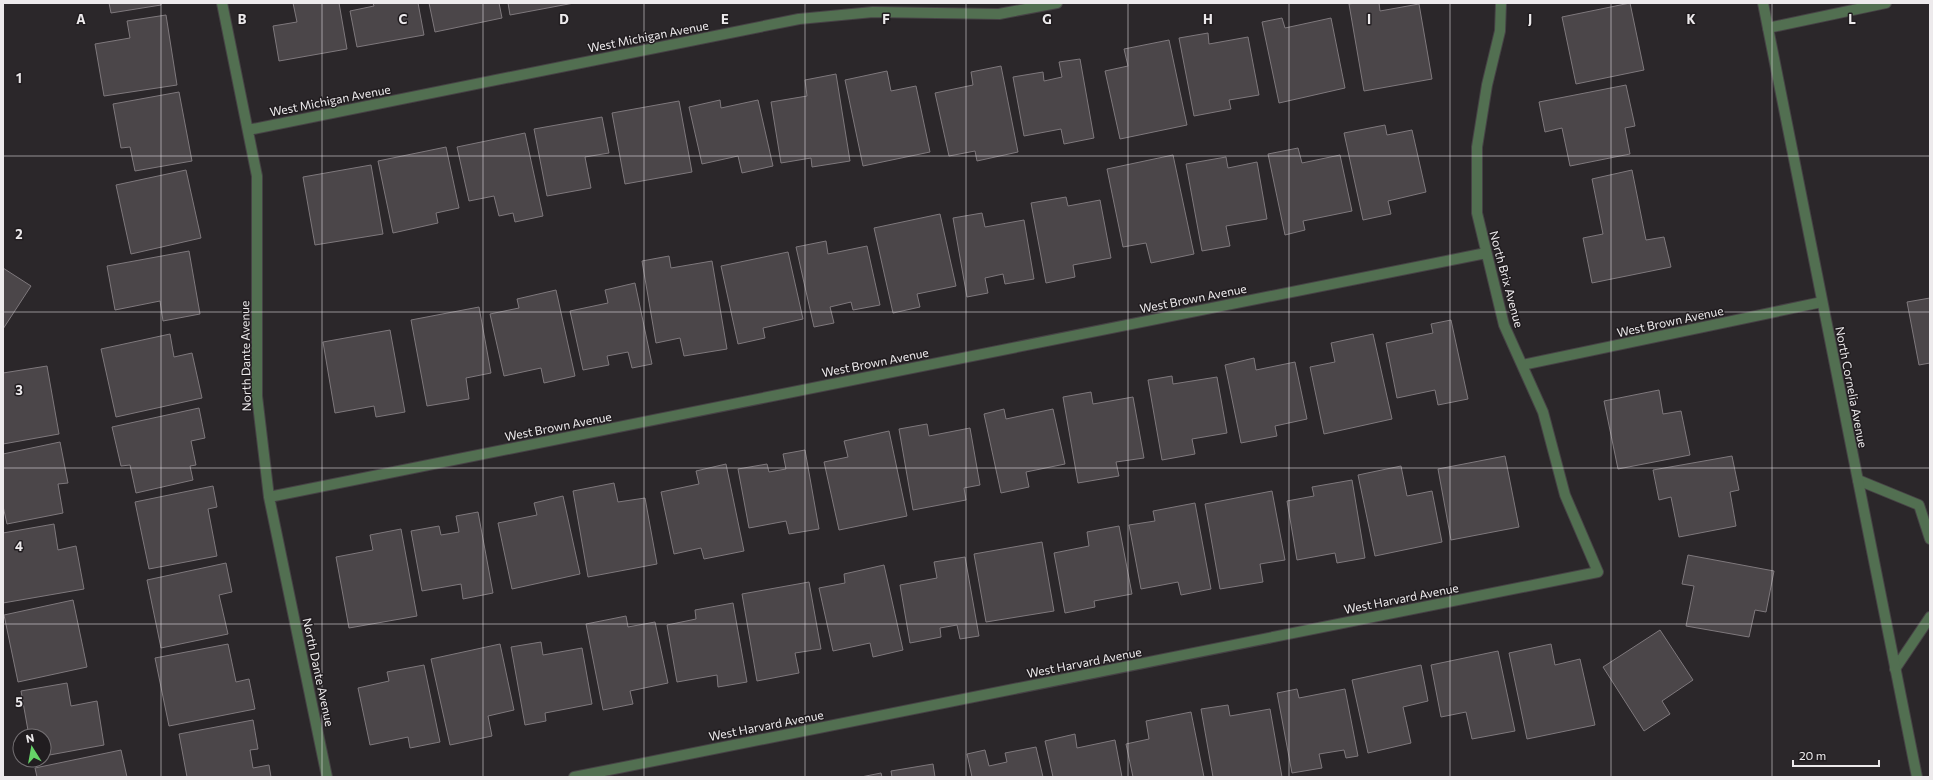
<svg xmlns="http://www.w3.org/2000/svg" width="1933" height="780" font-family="Commissioner,sans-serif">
  <rect width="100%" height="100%" fill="#2b272a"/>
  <path fill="#4b4649" stroke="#7e787c" d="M109,3H161V5L111,13Z
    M293,3H339L347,49L279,61L273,26L297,22Z
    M373,3H418L424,35L357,47L350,11L374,6Z
    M429,3H499L502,18L435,32Z
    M508,3H574L510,15Z
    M1355,3H1379L1380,11L1419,4L1432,79L1364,91L1349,4Z
    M1630,3L1644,70L1576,84L1562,17Z
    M166,15L177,85L104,96L95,44L130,38L127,21Z
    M1282,18L1285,28L1331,18L1345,88L1279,103L1262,22Z
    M1208,33L1209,44L1248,37L1259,95L1229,100L1231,109L1194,116L1179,38Z
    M1169,40L1187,125L1120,139L1105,71L1128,66L1124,49Z
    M1080,59L1094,138L1064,144L1061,129L1024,136L1013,77L1043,72L1044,81L1062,77L1059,62Z
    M1001,66L1018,152L977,161L975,151L949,156L935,93L973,85L971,72Z
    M887,71L891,91L916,86L930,152L863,166L845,80Z
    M836,74L850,161L812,167L811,158L781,163L771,102L807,96L805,80Z
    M1626,85L1635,126L1625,128L1630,154L1570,166L1562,128L1545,132L1539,102Z
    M179,92L192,161L135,171L130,147L121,148L113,104Z
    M720,100L721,108L758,100L773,166L742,173L738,156L702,164L689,107Z
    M679,101L692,172L625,184L612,113Z
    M602,117L609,153L585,157L591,188L547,196L534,129Z
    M1385,125L1387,135L1412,130L1426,192L1388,201L1391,214L1363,220L1344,133Z
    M525,133L543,216L515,222L513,213L499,216L494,196L469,201L457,147Z
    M446,147L459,208L436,213L438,223L393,233L378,161Z
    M1298,148L1302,163L1340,155L1352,211L1303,221L1305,230L1285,235L1268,154Z
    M1173,155L1194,254L1151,263L1146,243L1123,247L1107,169Z
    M1226,157L1228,168L1257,162L1267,219L1226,226L1230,246L1202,251L1186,164Z
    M371,165L383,234L315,245L303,177Z
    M186,170L201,238L131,254L116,185Z
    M1632,170L1646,240L1664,237L1671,267L1592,283L1583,238L1603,234L1592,179Z
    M1066,197L1068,206L1100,200L1111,258L1073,265L1075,277L1046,283L1031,203Z
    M982,213L985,227L1024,220L1034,279L1005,284L1003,274L985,278L988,293L967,297L953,218Z
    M940,214L956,286L917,294L920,307L893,313L874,228Z
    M826,241L828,254L867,246L880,305L853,310L851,302L830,307L834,323L814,327L796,247Z
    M189,251L200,314L163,321L160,301L115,310L107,266Z
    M788,252L803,319L763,328L765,338L738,344L721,266Z
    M669,256L671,268L712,261L727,349L684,356L680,338L656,343L642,261Z
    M3,268L31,286L3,329Z
    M635,283L652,364L632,368L628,352L607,356L609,365L583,370L570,311L608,303L605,290Z
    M556,290L575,376L544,383L541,368L504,376L490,314L519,308L517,299Z
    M1930,298V363L1919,365L1907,302Z
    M479,307L491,373L466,378L469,399L427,406L411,320Z
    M1451,320L1468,399L1438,405L1435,390L1397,398L1386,343L1433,333L1431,324Z
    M390,330L405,412L376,417L374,406L335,413L323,342Z
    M170,334L174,357L192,353L202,398L116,417L101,349Z
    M1373,334L1392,419L1324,434L1310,367L1335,362L1331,343Z
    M1254,358L1256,370L1295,362L1307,419L1275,426L1277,436L1241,443L1225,365Z
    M47,366L59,434L3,444V373Z
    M1172,376L1173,384L1217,377L1227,433L1192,439L1195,454L1162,460L1148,380Z
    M1659,390L1663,414L1681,411L1690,455L1618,469L1604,401Z
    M1091,392L1093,404L1133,397L1144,458L1116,462L1119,476L1078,483L1063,397Z
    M199,408L205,438L191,441L196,465L190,466L193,480L136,493L130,465L121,466L112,427Z
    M1004,409L1006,419L1053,409L1065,464L1026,472L1029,487L1001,493L984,414Z
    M927,424L929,436L970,428L980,485L964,488L966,500L913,510L899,429Z
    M889,431L907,516L839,530L824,462L848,457L844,441Z
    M60,442L68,483L58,484L63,513L7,524L3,506V454Z
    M805,450L819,529L789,534L786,521L749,528L738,469L767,464L769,472L786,469L783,454Z
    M1505,456L1519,527L1451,540L1438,469Z
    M1732,456L1739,490L1730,492L1736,526L1679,537L1671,497L1659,500L1653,470Z
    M726,464L744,551L704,559L701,548L674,554L661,492L699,484L696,471Z
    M1401,466L1407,496L1432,491L1442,542L1375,556L1358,475Z
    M1352,480L1365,558L1337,563L1335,553L1297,560L1287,501L1314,496L1312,487Z
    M614,483L618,502L645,498L657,564L588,577L573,491Z
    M213,486L217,507L208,509L217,556L149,569L135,502Z
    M1272,491L1285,560L1260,564L1263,582L1220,589L1205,504Z
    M563,496L580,574L512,589L498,523L537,515L534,503Z
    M1195,503L1211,589L1181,595L1178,582L1141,589L1129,525L1155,521L1153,511Z
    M478,512L493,593L463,599L461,584L422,591L411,531L439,526L441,535L459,532L456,516Z
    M54,524L58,550L76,546L84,589L3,603V533Z
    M1119,526L1132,594L1094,601L1095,607L1065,613L1054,553L1089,546L1087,532Z
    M401,529L417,616L349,628L336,557L373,550L370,535Z
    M1042,542L1054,611L986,622L974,554Z
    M1688,555L1774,571L1766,612L1755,610L1749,637L1686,626L1694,586L1682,584Z
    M965,557L979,636L960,639L957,625L940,628L941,637L910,643L900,585L937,578L934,562Z
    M226,563L232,592L219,595L228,634L161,648L147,580Z
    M884,565L903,650L873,657L870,643L833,651L819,588L845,583L844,574Z
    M809,582L821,649L795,653L799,673L757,681L742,594Z
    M73,600L87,667L18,682L4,615Z
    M733,603L747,682L718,687L717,675L677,682L667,625L696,619L695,610Z
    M626,616L628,627L655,622L668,683L630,691L633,704L603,710L586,624Z
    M1660,630L1693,680L1662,701L1670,714L1644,731L1603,667Z
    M541,642L543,655L582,648L592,704L545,713L546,721L525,725L511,647Z
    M228,644L236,682L249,679L255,709L169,726L155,658Z
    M500,644L514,710L488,716L492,736L450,745L431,659Z
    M1551,644L1555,665L1580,659L1595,725L1527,739L1509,653Z
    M1498,651L1515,731L1472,739L1466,712L1441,717L1431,665Z
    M424,665L440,742L410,748L408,737L370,745L358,688L389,681L387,672Z
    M1421,665L1428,701L1403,707L1411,743L1368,753L1352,680Z
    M67,683L71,706L97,701L104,745L44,756V736H29L21,691Z
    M1297,689L1299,698L1345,689L1358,756L1346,758L1344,750L1319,754L1322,768L1292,773L1277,693Z
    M1228,705L1230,716L1270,709L1282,777H1213L1201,709Z
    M1191,712L1204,777H1133L1126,744L1149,739L1146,721Z
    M253,720L258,749L250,750L253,768L269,765L271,777H187L179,734Z
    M1075,734L1077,748L1115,740L1122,777H1053L1045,741Z
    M1036,747L1043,777H972L967,754L985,750L989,766L1007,762L1005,753Z
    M121,750L127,777H37L35,768Z
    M933,764L935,777H892L891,771Z
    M881,773L882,777H861Z"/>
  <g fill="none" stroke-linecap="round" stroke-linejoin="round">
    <defs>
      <path id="service" d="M1858,480L1919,505L1930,539
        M1895,669L1930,617"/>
      <path id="minor" d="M222,3L257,176V396L269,497L327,777
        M1768,28L1886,3
        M248,130L799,19L873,12L999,14L1057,3
        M1522,365L1822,302
        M269,497L1486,253
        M574,777L1598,572L1565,495L1543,412L1504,325L1477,213V147L1487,85L1500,31L1501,3"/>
      <path id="tertiary" d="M1763,3L1917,777"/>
    </defs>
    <use href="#service" stroke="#464245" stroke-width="12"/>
    <use href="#minor" stroke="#464245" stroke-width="12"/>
    <use href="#tertiary" stroke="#464245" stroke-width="12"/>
    <use href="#service" stroke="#526f51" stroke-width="10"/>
    <use href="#minor" stroke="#526f51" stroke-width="10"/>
    <use href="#tertiary" stroke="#526f51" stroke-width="10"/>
  </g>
  <path fill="none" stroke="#edeaec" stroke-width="1" stroke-opacity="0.55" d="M161,3V777M322,3V777M483,3V777M644,3V777M805,3V777M966,3V777M1128,3V777M1289,3V777M1450,3V777M1611,3V777M1772,3V777M3,156H1930M3,312H1930M3,468H1930M3,624H1930"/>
  <g text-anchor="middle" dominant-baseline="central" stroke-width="3" stroke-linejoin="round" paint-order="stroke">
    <g font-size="12" fill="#edeaec" stroke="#211d20">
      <text transform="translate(648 36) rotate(-11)">West Michigan Avenue</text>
      <text transform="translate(330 100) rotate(-11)">West Michigan Avenue</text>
      <text transform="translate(1507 279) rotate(75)">North Brix Avenue</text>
      <text transform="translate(1193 298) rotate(-11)">West Brown Avenue</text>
      <text transform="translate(1670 321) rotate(-12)">West Brown Avenue</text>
      <text transform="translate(245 356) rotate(-91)">North Dante Avenue</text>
      <text transform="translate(875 362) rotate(-11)">West Brown Avenue</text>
      <text transform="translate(1852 387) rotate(79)">North Cornelia Avenue</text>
      <text transform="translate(558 426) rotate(-11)">West Brown Avenue</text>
      <text transform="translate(1401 598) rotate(-11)">West Harvard Avenue</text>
      <text transform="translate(1084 662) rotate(-11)">West Harvard Avenue</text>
      <text transform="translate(319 672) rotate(78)">North Dante Avenue</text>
      <text transform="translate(766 725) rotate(-11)">West Harvard Avenue</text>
    </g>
  </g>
  <g font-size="13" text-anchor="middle" font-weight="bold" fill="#edeaec" stroke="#211d20" stroke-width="3" stroke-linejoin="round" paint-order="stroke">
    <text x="81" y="24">A</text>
    <text x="242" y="24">B</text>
    <text x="403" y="24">C</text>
    <text x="564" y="24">D</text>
    <text x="725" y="24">E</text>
    <text x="886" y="24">F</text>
    <text x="1047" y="24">G</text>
    <text x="1208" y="24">H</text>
    <text x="1369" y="24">I</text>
    <text x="1530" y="24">J</text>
    <text x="1691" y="24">K</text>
    <text x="1852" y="24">L</text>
    <text x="19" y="83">1</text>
    <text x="19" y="239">2</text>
    <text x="19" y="395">3</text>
    <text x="19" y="551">4</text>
    <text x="19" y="707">5</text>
  </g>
  <rect width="1933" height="780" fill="none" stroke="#edeaec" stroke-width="8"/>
  <g transform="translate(32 748) rotate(349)"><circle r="19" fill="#211d20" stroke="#736f72"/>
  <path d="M0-3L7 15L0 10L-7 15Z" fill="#65d467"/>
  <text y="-6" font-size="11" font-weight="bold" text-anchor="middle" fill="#edeaec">N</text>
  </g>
  <path d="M1793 760v6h86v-6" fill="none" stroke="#edeaec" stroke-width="2"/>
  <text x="1799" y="760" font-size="12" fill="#edeaec" stroke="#211d20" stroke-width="3" paint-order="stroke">20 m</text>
</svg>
